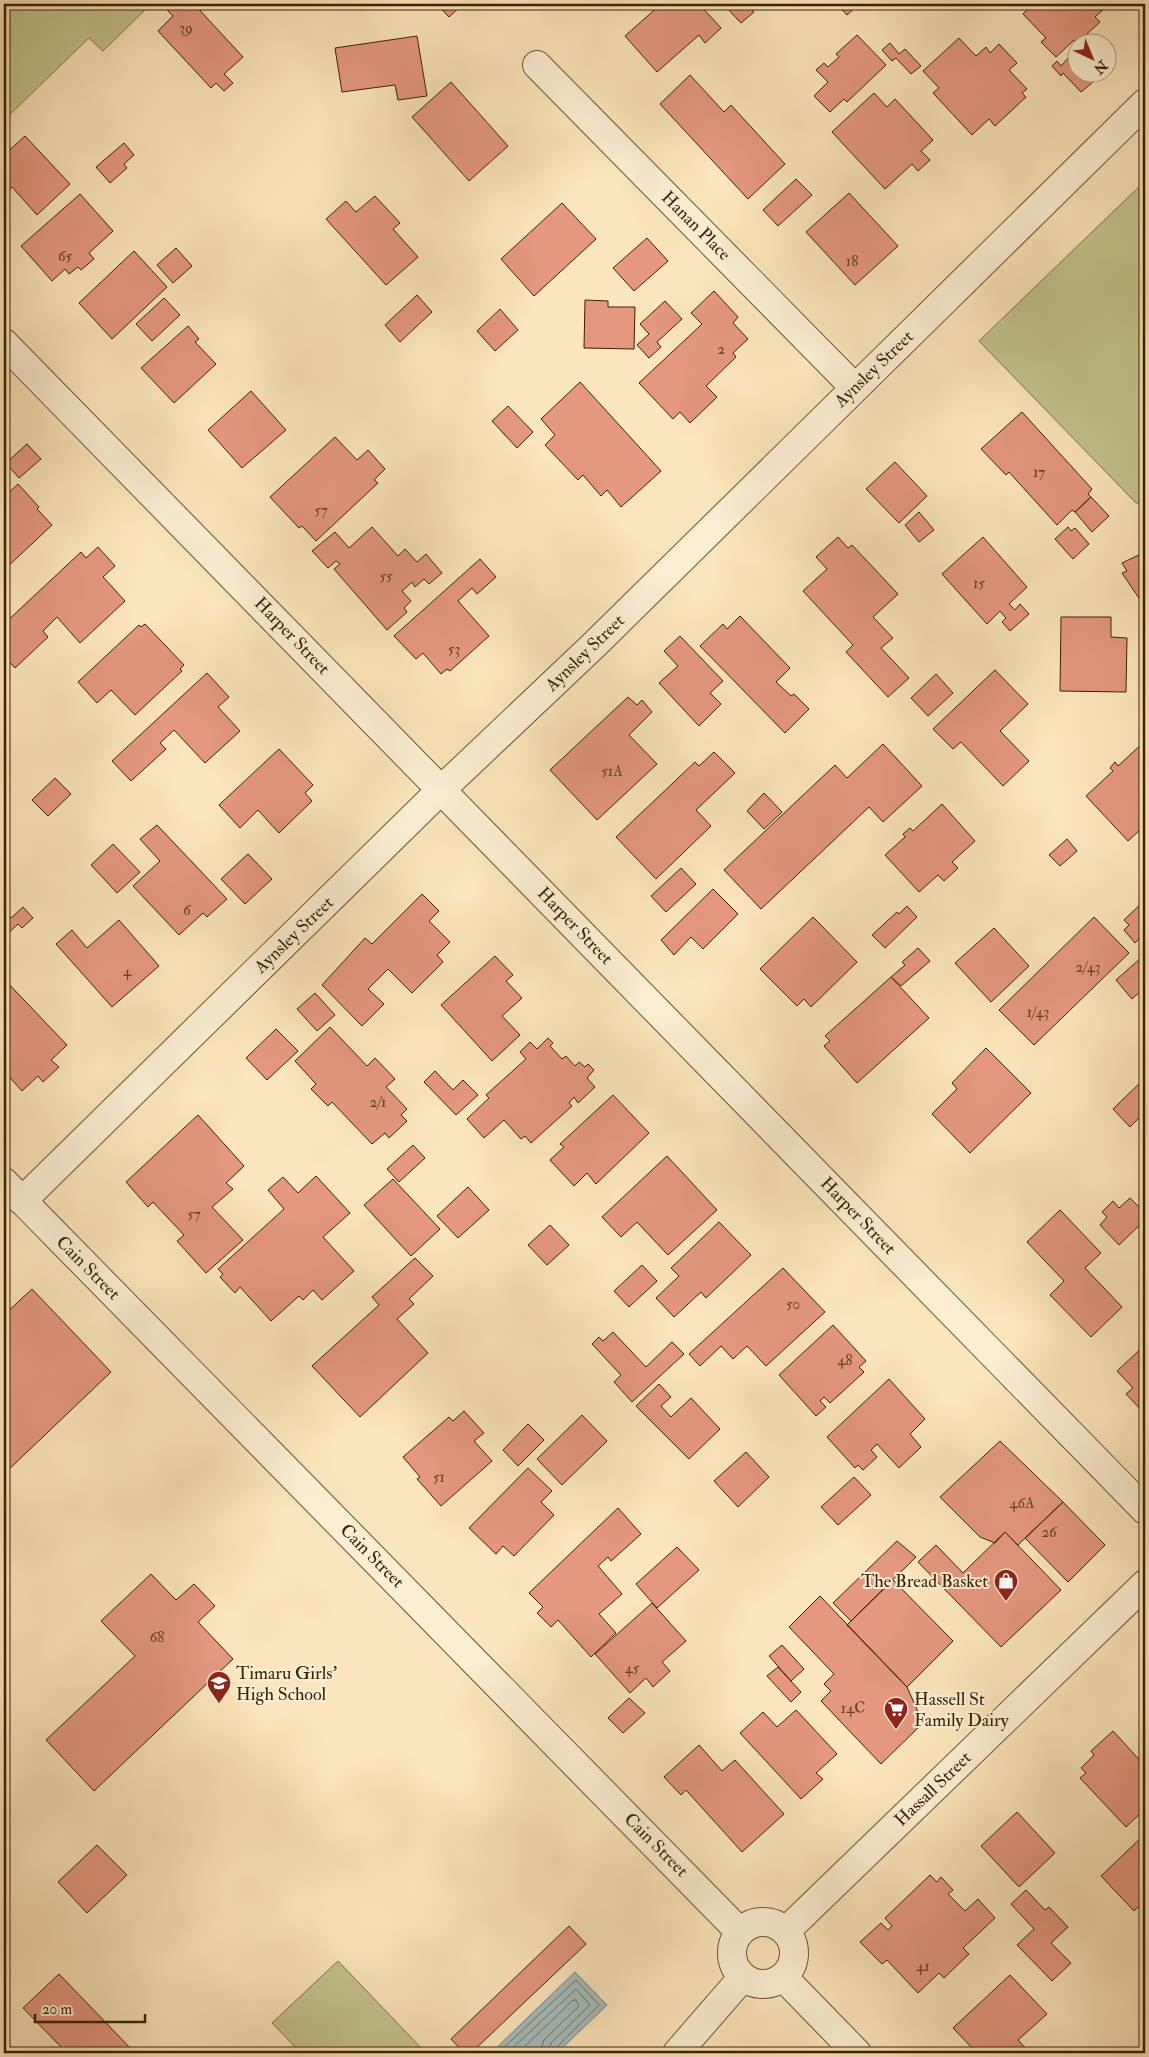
<svg xmlns="http://www.w3.org/2000/svg" width="1149" height="2057" font-family="'IM FELL Double Pica',serif">
  <rect width="100%" height="100%" fill="#fbe5bc"/>
  <filter id="stains"><feTurbulence type="fractalNoise" baseFrequency=".004" numOctaves="4"/><feColorMatrix values="0 0 0 0 .2 0 0 0 0 .09 0 0 0 0 .02 0 0 0 .5 -.17"/></filter>
  <radialGradient id="worn" r=".72"><stop offset=".6" stop-color="#630" stop-opacity="0"/><stop offset="1" stop-color="#630" stop-opacity=".3"/></radialGradient>
  <path fill="#c4c38d" stroke="#807248" d="M4,4H151L103,51L89,38L4,120Z
    M1145,181V503H1136L979,341Z
    M338,1961L426,2053H301L272,2023Z"/>
  <path fill="#a5bcbd" stroke="#7b7e72" d="M575,1972L607,2005L557,2053H491Z"/>
  <g fill="none" stroke-linecap="round" stroke-linejoin="round">
    <path stroke="#706f60" stroke-width="1" d="M498,2053L576,1980L599,2005L556,2048L554,2053
      M507,2053L576,1989L590,2005L551,2043L548,2053
      M518,2053L573,2000H576L579,2006L544,2040L540,2053"/>
  </g>
  <path fill="#e59780" stroke="#3b2202" d="M161,4H194L243,57L224,74L233,83L224,91L216,83L211,88L158,31L173,16Z
    M437,4H463L449,17Z
    M661,4H699L721,28L705,43L699,35L657,72L625,36Z
    M723,4H747L754,12L741,23Z
    M837,4H859L847,15Z
    M1033,4H1101L1105,8L1095,17L1100,22L1078,42L1074,40L1056,57L1041,42L1046,38L1023,14Z
    M857,35L886,65L847,102L844,99L830,112L814,96L828,82L816,70L824,63L828,67L839,57L836,54Z
    M417,36L427,96L398,100L395,85L342,92L335,48Z
    M959,38L976,56L986,47L990,53L999,44L1017,63L1009,70L1027,89L1022,93L1026,97L995,126L989,119L972,135L933,93L939,88L923,71Z
    M890,43L899,54L905,49L921,66L911,74L896,58L892,61L882,50Z
    M1070,56L1076,63V72H1085L1093,82L1081,92L1063,73L1061,76L1052,66L1057,61L1061,66Z
    M690,75L724,112L731,105L785,164L748,199L660,104Z
    M451,82L508,146L469,181L412,117Z
    M874,93L887,107L895,99L933,140L921,151L930,160L918,171L912,164L885,189L832,132Z
    M25,136L70,184L37,215L12,187L4,194V155Z
    M124,143L134,155L124,164L127,168L110,183L96,167Z
    M796,179L812,195L778,226L763,210Z
    M849,193L898,246L855,285L806,232Z
    M80,194L113,231L89,253L94,259L81,270L78,267L69,274L65,269L52,281L21,246Z
    M375,196L400,223L393,229L418,257L386,285L326,219L346,201L356,212Z
    M562,203L596,239L534,296L501,259Z
    M647,238L668,261L634,291L613,268Z
    M176,248L192,266L173,283L157,265Z
    M134,251L167,287L112,339L79,303Z
    M714,291L738,317L733,323L748,339L733,353L736,357L706,386L717,397L690,423L680,412L673,419L639,383L702,324L691,313Z
    M417,295L432,312L400,342L385,325Z
    M164,298L180,315L152,341L136,324Z
    M585,300L608,301V307H635L634,349L584,348Z
    M665,301L682,319L657,342L661,347L649,358L637,345L649,334L640,324Z
    M500,309L518,330L495,351L477,331Z
    M188,326L199,339L195,342L216,364L174,403L141,368Z
    M580,382L661,471L621,507L607,490L601,496L583,475L578,480L545,445L555,435L541,419Z
    M251,391L286,430L242,468L208,430Z
    M508,406L533,432L517,448L492,421Z
    M1022,412L1092,489L1088,494L1091,497L1075,512L1072,510L1057,525L1009,472L1006,475L981,449Z
    M335,437L357,460L368,450L385,469L374,480L378,483L316,541L302,526L299,528L270,497Z
    M27,444L41,459L19,478L6,463Z
    M895,462L927,496L899,523L866,489Z
    M18,484L39,507L37,509L52,525L4,570V497Z
    M1091,497L1109,516L1092,532L1075,512Z
    M919,512L934,530L919,542L905,525Z
    M372,527L398,556L405,549L417,562L426,554L442,573L429,584L424,579L415,587L412,582L402,591L411,601L404,608L407,612L387,630L334,569L340,564L336,561L328,568L312,551L335,532L349,548Z
    M1068,527L1071,531L1075,528L1089,544L1073,559L1055,539Z
    M838,537L848,548L852,545L898,594L873,617L893,638L881,648L909,678L888,697L846,652L853,645L803,591L827,569L816,557Z
    M983,537L1027,587L1009,604L1015,610L1020,604L1029,614L1010,631L1002,622L1006,618L1000,611L987,624L942,574Z
    M98,547L115,566L103,577L125,601L80,643L57,617L43,631L48,637L15,668L4,656V624L81,552L86,558Z
    M1145,552V607L1122,573L1127,571L1122,563Z
    M480,559L496,577L477,594L472,588L458,601L489,636L450,671L447,669L441,674L423,653L416,659L394,636Z
    M740,616L790,668L776,682L791,696L794,694L809,709L785,733L700,646L723,624L727,629Z
    M1061,617H1111V637L1127,638L1126,692L1060,691Z
    M145,624L184,665L180,669L182,671L135,715L111,690L97,703L78,682L139,625L141,627Z
    M680,636L723,681L710,693L721,704L699,726L659,683L678,666L664,651Z
    M995,670L1028,704L1000,731L1029,761L1003,786L961,742L953,749L933,729Z
    M207,673L229,697L218,707L240,731L205,763L174,730L160,743L166,749L131,781L112,761Z
    M936,674L953,693L928,716L911,698Z
    M628,697L637,705L642,700L652,712L629,735L657,764L597,820L550,770Z
    M1145,741V830L1143,827L1128,841L1086,796L1113,771L1110,768L1115,762L1118,766Z
    M883,744L922,786L883,822L869,807L761,909L724,870L835,765L847,778Z
    M279,749L313,785L305,793L312,801L279,833L258,810L240,828L219,805Z
    M714,752L735,773L696,810L711,826L656,879L616,837L695,762L699,766Z
    M55,778L71,794L48,816L32,800Z
    M764,793L782,812L764,829L747,811Z
    M942,804L975,841L952,862L958,868L944,881L938,875L919,892L885,855L905,837L903,834L910,828L913,831Z
    M157,825L227,899L207,917L203,913L179,935L133,886L160,861L140,839Z
    M1067,839L1077,851L1060,866L1049,855Z
    M113,844L140,872L117,893L91,865Z
    M248,854L272,879L245,904L221,879Z
    M681,868L696,884L666,912L651,896Z
    M713,889L738,914L703,949L691,937L674,955L661,940Z
    M422,894L439,911L429,921L450,942L437,955L443,962L412,993L388,969L368,989L384,1004L362,1026L322,985L365,938L372,944Z
    M1145,900V941L1141,937L1135,943L1124,930L1129,925L1124,920Z
    M907,906L917,917L885,948L872,935L897,912L899,914Z
    M23,907L33,918L22,928L18,924L4,937V910L11,918Z
    M813,917L857,962L811,1007L804,999L797,1006L760,969Z
    M1094,917L1129,953L1034,1045L999,1010Z
    M119,920L159,966L112,1007L56,944L72,930L87,948Z
    M994,928L1029,966L991,1002L955,963Z
    M918,948L930,961L901,986L891,977L905,965L902,962Z
    M495,956L513,975L506,981L522,998L502,1016L520,1035L492,1061L441,1005Z
    M1142,957L1145,961V993L1142,990L1132,999L1116,980Z
    M891,977L929,1018L857,1083L824,1046L830,1041L825,1036Z
    M4,979L67,1045L51,1060L59,1067L43,1082L38,1076L22,1091L4,1071Z
    M315,993L335,1015L317,1031L297,1009Z
    M330,1027L367,1066L375,1058L395,1079L386,1087L407,1109L401,1115L407,1121L389,1138L385,1133L372,1144L332,1102L328,1106L311,1089L316,1084L295,1061Z
    M276,1029L298,1051L267,1080L246,1058Z
    M548,1038L553,1043L550,1046L562,1059L566,1056L575,1066L579,1062L585,1067L588,1064L594,1070L587,1078L595,1087L578,1103L574,1097L569,1103L572,1106L531,1143L525,1136L521,1139L504,1120L484,1138L467,1119L489,1098L486,1095L526,1059L520,1052L530,1042L537,1049Z
    M986,1048L1031,1093L970,1153L932,1114L957,1089L952,1083Z
    M435,1071L453,1090L463,1080L478,1095L456,1115L424,1082Z
    M1145,1078V1112L1130,1127L1113,1109Z
    M613,1095L649,1133L596,1184L587,1173L574,1186L550,1160L564,1147L560,1144Z
    M198,1115L244,1166L226,1183L233,1189L212,1207L243,1240L206,1273L177,1241L184,1235L153,1202L148,1207L126,1182Z
    M413,1145L425,1158L399,1182L387,1169Z
    M667,1156L717,1210L668,1255L637,1222L621,1237L602,1217Z
    M316,1176L350,1213L323,1237L354,1271L322,1300L313,1290L303,1300L299,1296L271,1321L240,1287L235,1293L220,1277L223,1274L218,1269L284,1209L268,1190L283,1177L298,1193Z
    M393,1179L440,1229L411,1256L364,1205Z
    M468,1187L489,1210L458,1238L437,1216Z
    M1130,1198L1145,1213V1220L1119,1245L1100,1225L1107,1217L1102,1212L1113,1201L1119,1208Z
    M1060,1210L1101,1253L1085,1268L1122,1307L1091,1337L1050,1295L1064,1281L1027,1242Z
    M719,1222L751,1255L706,1298L701,1292L674,1317L656,1298L679,1276L671,1268Z
    M550,1225L569,1245L547,1265L528,1245Z
    M415,1258L433,1276L409,1299L414,1304L397,1319L428,1353L360,1417L312,1366L379,1305L372,1297Z
    M642,1265L657,1281L629,1307L614,1291Z
    M783,1268L825,1312L766,1366L747,1346L733,1359L721,1346L700,1366L689,1354Z
    M32,1289L111,1372L4,1474V1315Z
    M833,1325L866,1361L859,1367L864,1372L830,1403L824,1397L820,1401L826,1407L816,1416L779,1375Z
    M613,1332L646,1367L672,1342L684,1354L632,1402L614,1382L621,1375L592,1344L599,1337L603,1341Z
    M1145,1345V1414L1126,1394L1133,1388L1117,1371Z
    M889,1379L925,1419L910,1434L921,1447L899,1468L877,1444L871,1450L877,1457L863,1470L858,1465L855,1468L827,1437Z
    M659,1384L671,1397L661,1406L671,1417L691,1398L720,1429L689,1459L636,1406Z
    M464,1411L484,1433L474,1441L492,1461L441,1506L417,1479L420,1477L403,1457L449,1417L453,1421Z
    M582,1415L607,1441L562,1485L537,1459Z
    M528,1424L544,1440L518,1466L503,1450Z
    M1000,1441L1063,1502L1018,1545L1005,1532L995,1543L980,1537L940,1497Z
    M746,1452L769,1477L738,1507L714,1481Z
    M528,1468L552,1491L541,1502L554,1515L514,1556L503,1546L496,1554L469,1528Z
    M854,1477L871,1495L838,1525L821,1507Z
    M1063,1502L1105,1545L1068,1582L1025,1538Z
    M618,1508L641,1534L611,1561L608,1557L598,1566L622,1594L599,1614L616,1633L591,1657L558,1620L551,1627L537,1613L543,1607L529,1593Z
    M1005,1532L1061,1590L1001,1647L918,1562L936,1545L963,1573Z
    M897,1541L916,1557L851,1621L833,1603Z
    M677,1547L699,1570L657,1608L636,1584Z
    M151,1574L176,1600L194,1584L215,1606L198,1622L233,1659L94,1791L46,1740L135,1656L101,1621Z
    M893,1580L953,1641L907,1687L847,1625Z
    M820,1596L907,1687L923,1723L881,1764L821,1701L831,1691L824,1684L834,1674L789,1627Z
    M652,1603L686,1641L662,1662L670,1671L653,1687L646,1678L630,1693L595,1654Z
    M782,1645L804,1669L791,1681L769,1656Z
    M778,1667L801,1692L791,1702L767,1676Z
    M629,1698L645,1713L623,1733L608,1718Z
    M796,1710L837,1754L816,1773L823,1779L801,1799L740,1733L763,1712L777,1727Z
    M1113,1731L1145,1766V1809L1126,1827L1080,1778L1086,1773L1081,1768L1094,1755L1091,1751Z
    M699,1745L722,1771L735,1760L784,1814L742,1852L686,1790L681,1795L664,1777Z
    M1017,1812L1055,1853L1019,1887L981,1846Z
    M1145,1834V1900L1134,1911L1101,1876Z
    M97,1845L127,1875L87,1913L58,1882Z
    M930,1875L937,1882L941,1877L953,1890L948,1894L965,1911L978,1899L995,1918L963,1948L969,1954L944,1978L939,1973L918,1993L887,1960L882,1964L860,1942L881,1923L888,1930L892,1926L885,1918Z
    M1026,1890L1045,1910L1049,1907L1068,1927L1051,1943L1071,1963L1052,1981L1017,1945L1034,1929L1011,1904Z
    M569,1926L586,1944L471,2053H464L451,2039Z
    M59,1974L135,2053H67L23,2008Z
    M1010,1975L1047,2014L1018,2040L1030,2053H977L953,2028Z
    M4,2040L17,2053H4Z"/>
  <g fill="none" stroke-linecap="round" stroke-linejoin="round">
    <defs>
      <path id="minor" d="M537,65L855,388
        M4,343L1145,1510
        M4,1182L740,1932
        M22,1201L442,789L594,645L1145,103
        M732 1953a31 31 0 1 1 62 0a31 31 0 1 1-62 0Z
        M786,1931L1145,1584
        M783,1977L857,2053
        M677,2053L743,1977"/>
    </defs>
    <use href="#minor" stroke="#6b5330" stroke-width="30"/>
    <use href="#minor" stroke="#fceed3" stroke-width="28"/>
  </g>
  <defs>
    <symbol id="shop-pin" viewBox="-11 -11 22 30"><path d="M0 17L-7.5 6A9.5 9.5 0 1 1 7.5 6Z" fill="#8f2418" stroke="#fceed3"/><path d="M-5-2.5h2.3a2.7 3.5 0 0 1 5.4 0H5L5.5 6h-11ZM-1.5-2.5h3a1.5 2.3 0 0 0-3 0Z" fill="#fff"/></symbol>
    <symbol id="school-pin" viewBox="-11 -11 22 30"><path d="M0 17L-7.5 6A9.5 9.5 0 1 1 7.5 6Z" fill="#8f2418" stroke="#fceed3"/><path d="M0-5L7-2L0 1L-7-2ZM-4 1L0 2.5L4 1V4Q0 6-4 4Z" fill="#fff"/></symbol>
    <symbol id="supermarket-pin" viewBox="-11 -11 22 30"><path d="M0 17L-7.5 6A9.5 9.5 0 1 1 7.5 6Z" fill="#8f2418" stroke="#fceed3"/><path d="M-6-5.5h2.5l.6 2H6L4.5 2H-2.5L-4.4-4H-6ZM-1.5 3.2a1.3 1.3 0 1 0 .1 0ZM3 3.2a1.3 1.3 0 1 0 .1 0Z" fill="#fff"/></symbol>
  </defs>
  <g fill-rule="evenodd">
    <use href="#shop-pin" x="992" y="1567" width="28" height="38"/>
    <use href="#school-pin" x="205" y="1669" width="28" height="38"/>
    <use href="#supermarket-pin" x="882" y="1695" width="28" height="38"/>
  </g>
  <g text-anchor="middle" dominant-baseline="central" stroke-width="4" stroke-linejoin="round" paint-order="stroke">
    <g font-size="15" fill="#663f22">
      <text x="186" y="28">39</text>
      <text x="65" y="256">65</text>
      <text x="852" y="261">18</text>
      <text x="721" y="349">2</text>
      <text x="1039" y="472">17</text>
      <text x="321" y="510">57</text>
      <text x="386" y="576">55</text>
      <text x="979" y="583">15</text>
      <text x="454" y="649">53</text>
      <text x="612" y="771">51A</text>
      <text x="187" y="910">6</text>
      <text x="1088" y="967">2/43</text>
      <text x="127" y="971">4</text>
      <text x="1038" y="1012">1/43</text>
      <text x="378" y="1102">2/1</text>
      <text x="194" y="1214">57</text>
      <text x="793" y="1304">50</text>
      <text x="845" y="1360">48</text>
      <text x="439" y="1477">51</text>
      <text x="1022" y="1503">46A</text>
      <text x="1049" y="1532">26</text>
      <text x="157" y="1637">68</text>
      <text x="632" y="1668">45</text>
      <text x="853" y="1708">14C</text>
      <text x="923" y="1966">41</text>
    </g>
    <g font-size="18" fill="#3b2202" stroke="#fceed3">
      <text transform="translate(696 226) rotate(45)">Hanan Place</text>
      <text transform="translate(874 369) rotate(-44)">Aynsley Street</text>
      <text transform="translate(292 636) rotate(46)">Harper Street</text>
      <text transform="translate(585 653) rotate(-44)">Aynsley Street</text>
      <text transform="translate(575 926) rotate(46)">Harper Street</text>
      <text transform="translate(294 935) rotate(-44)">Aynsley Street</text>
      <text transform="translate(858 1216) rotate(46)">Harper Street</text>
      <text transform="translate(88 1268) rotate(45)">Cain Street</text>
      <text transform="translate(372 1556) rotate(45)">Cain Street</text>
      <text transform="translate(933 1789) rotate(-44)">Hassall Street</text>
      <text transform="translate(656 1845) rotate(45)">Cain Street</text>
    </g>
    <g font-size="18" fill="#3b2202" stroke="#fceed3" text-anchor="start">
      <text x="988" y="1581" text-anchor="end">The Bread Basket</text>
      <text x="236" y="1673">Timaru Girls'<tspan x="236" dy="21">High School</tspan></text>
      <text x="914" y="1699">Hassell St<tspan x="914" dy="21">Family Dairy</tspan></text>
    </g>
  </g>
  <rect width="1149" height="2057" fill="none" stroke="#fbe5bc" stroke-width="20"/>
  <rect x="5" y="5" width="1139" height="2047" fill="none" stroke="#3b2202" stroke-width="2.5"/>
  <rect x="10" y="10" width="1129" height="2037" fill="none" stroke="#3b2202"/>
  <g transform="translate(1092 58) rotate(136)"><circle r="24" fill="#fceed3" stroke="#af9c7f"/>
  <path d="M0-4L9 19L0 12L-9 19Z" fill="#8f2418"/>
  <text y="-8" font-size="14" font-weight="bold" text-anchor="middle" fill="#3b2202">N</text>
  </g>
  <path d="M35 2014v8h110v-8" fill="none" stroke="#3b2202" stroke-width="2.5"/>
  <text x="42" y="2014" font-size="15" fill="#3b2202" stroke="#fceed3" stroke-width="4" paint-order="stroke">20 m</text>
  <rect width="100%" height="100%" filter="url(#stains)"/>
  <rect width="100%" height="100%" fill="url(#worn)"/>
</svg>
